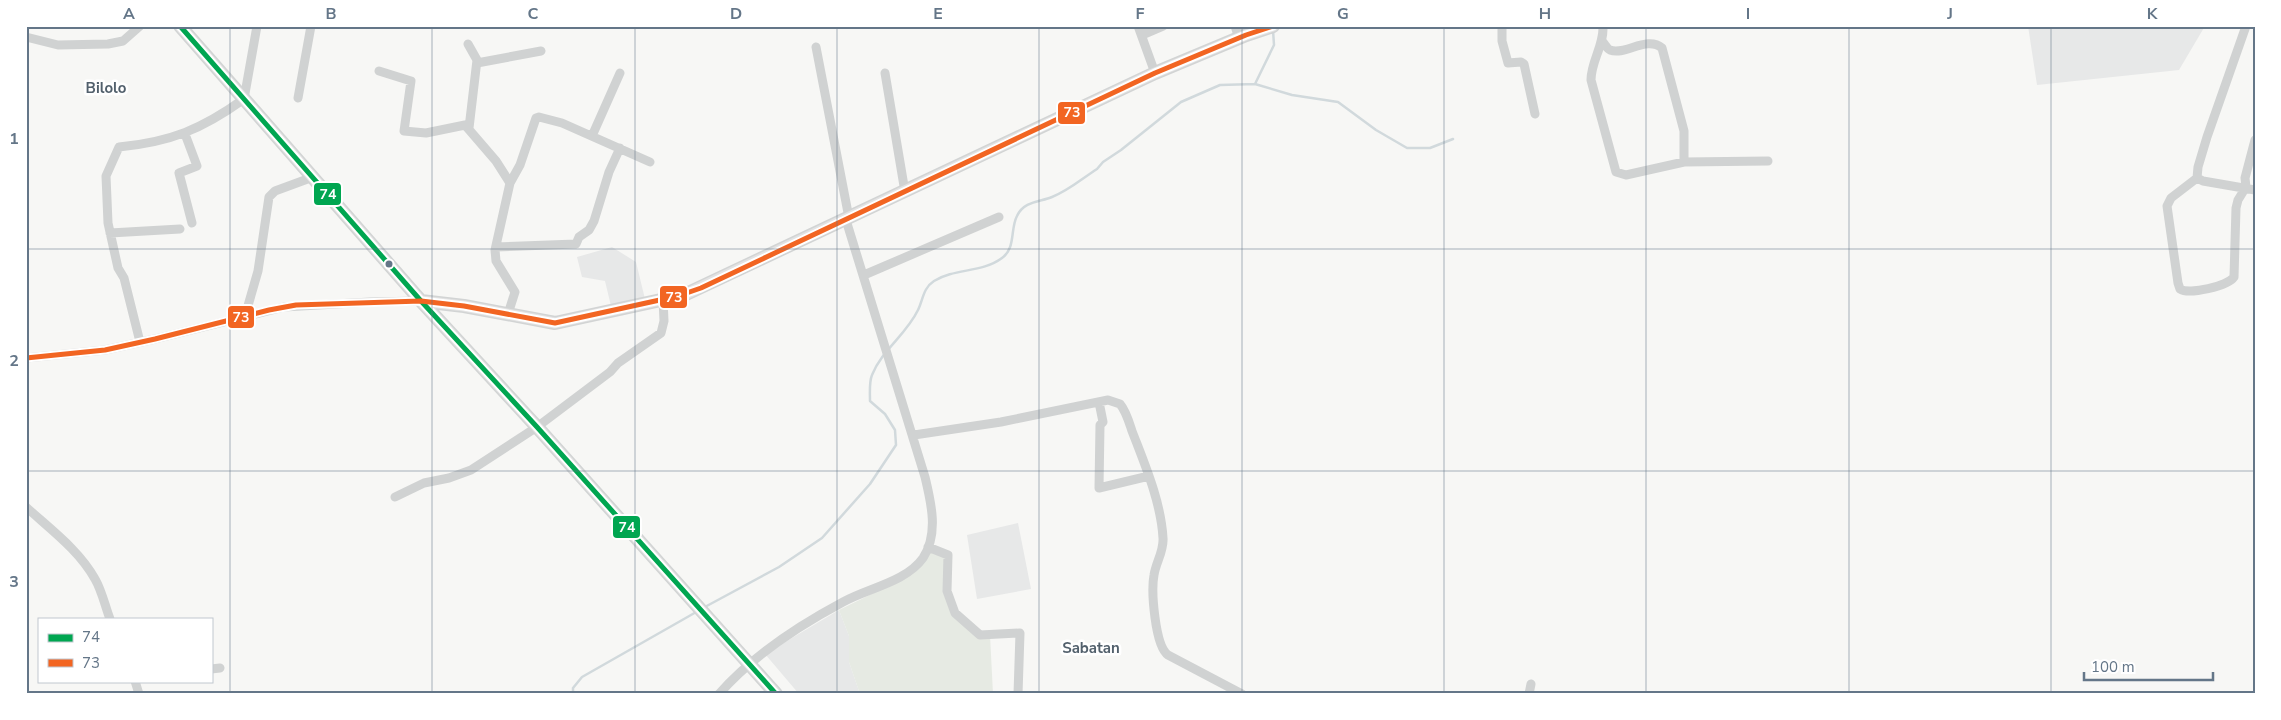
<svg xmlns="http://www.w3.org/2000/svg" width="2281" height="720" font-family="'Nunito Sans',sans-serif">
  <rect width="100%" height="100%" fill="#f7f7f5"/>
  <path fill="#e7e8e8" d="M2028,26H2205L2179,70L2037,85Z
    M612,247L636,262L645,299L611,306L605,281L582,277L577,257Z
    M1018,523L1031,589L977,599L967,535Z
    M839,610L849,636V662L860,694H799L765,654Z"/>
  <path fill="#e6eae3" d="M930,549L947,556L951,614L979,637L990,635L993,694H860L849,662V636L839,610L898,581Z"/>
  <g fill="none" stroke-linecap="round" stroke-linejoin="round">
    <path stroke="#d1d9dc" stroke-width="2.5" d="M1255,84L1274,45L1273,30
      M703,608L779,567L822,538L870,484L896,445L895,430L885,414L870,401C870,393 869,382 872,375C882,350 906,335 918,310C923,300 923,288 934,281C955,268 982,273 1002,258C1016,248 1010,229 1017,216C1024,201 1040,202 1052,197C1068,191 1083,178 1097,169L1103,162L1121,150L1181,102L1220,85L1255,84L1292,95L1338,102L1376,130L1407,148H1430L1453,139
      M573,694V688L582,677L698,611"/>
    <defs>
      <path id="major" d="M180,26L421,301L537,427L776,694
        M421,301L464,306L555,323L684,295L1155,73L1246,35L1273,26"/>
    </defs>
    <use href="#major" stroke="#d2d4d4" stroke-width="14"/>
    <path stroke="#d0d2d2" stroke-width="9" d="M1138,26L1155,73
      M1235,26L1239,38
      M1502,26V41L1508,63L1521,62L1524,64L1535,114
      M1603,26C1604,46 1591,61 1591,80L1616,172L1626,175L1684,162L1768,161
      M1142,35L1163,26
      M26,37L58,45L108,44L123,41L140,26
      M1602,41C1605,44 1607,49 1610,50C1625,56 1647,35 1662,48L1684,131V162
      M468,44L477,60L469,128
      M816,47L849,218
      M477,63L541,51
      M379,71L411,81L404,131L426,133L465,125L496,161L510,183
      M885,73L905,192
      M298,98L311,26
      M185,134L197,166L179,173L192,223
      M592,136L620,73
      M2197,178L2171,198L2167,206L2178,283L2180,289C2189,295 2228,286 2234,277L2236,208L2238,200L2246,187L2245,178L2255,140
      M2197,178L2198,167L2207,137L2246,26
      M2197,178L2203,181L2255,190
      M110,233L180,229
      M496,247L576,244L579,237L589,230L594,221L609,172L620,148
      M864,275L999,217
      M508,314L515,292L496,261L495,250L510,183L520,165L536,118L539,117L562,123L650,162
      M245,316L258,271L269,197L275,191L313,177
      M140,342L124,278L118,268L108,223L106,176L119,147C171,142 202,129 244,99L257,26
      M26,358L105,350L155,339L284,307L370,302L421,301
      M1099,402L1103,422L1100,425L1099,488L1149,476
      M914,435L1001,422L1108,400L1120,404C1126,411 1129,422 1132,431C1145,465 1161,502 1163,538C1164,551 1156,562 1154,575C1151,591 1155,646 1168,655L1242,694
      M395,497L424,483L449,478L471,470L537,427L610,372L618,363L661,333L664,321L663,299
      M26,507C50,529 79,550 95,579C102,591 105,606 110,619
      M928,547L948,555L947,591L955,613L980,635L1020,633L1018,694
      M211,669L220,668
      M135,681L139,694
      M719,694C753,655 798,626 843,602C868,588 906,582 923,558C939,534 931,502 925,477L846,220
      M1529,694L1531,684"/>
    <use href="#major" stroke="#e3e3e3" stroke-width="11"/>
    <defs>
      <path id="bus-1" d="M180,26L421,301L537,427L776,694"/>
      <path id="bus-2" d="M26,358L105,350L155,339L269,310L296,305L421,301L464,306L555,323L678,296L701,288L1155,73L1246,35L1273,26"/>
    </defs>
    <use href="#bus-1" stroke="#fff" stroke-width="9"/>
    <use href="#bus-2" stroke="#fff" stroke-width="9"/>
    <use href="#bus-1" stroke="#00a651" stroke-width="5"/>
    <use href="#bus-2" stroke="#f26522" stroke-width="5"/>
  </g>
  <path fill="none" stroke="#647688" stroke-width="1" stroke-opacity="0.55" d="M230,26V694M432,26V694M635,26V694M837,26V694M1039,26V694M1242,26V694M1444,26V694M1646,26V694M1849,26V694M2051,26V694M26,249H2255M26,471H2255"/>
  <circle fill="#647688" stroke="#fff" stroke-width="2" cx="389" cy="264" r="4.5"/>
  <g text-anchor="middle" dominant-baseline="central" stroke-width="5" stroke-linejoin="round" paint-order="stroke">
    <g font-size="15" font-weight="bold" fill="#52606c" stroke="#fff">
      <text x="106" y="88">Bilolo</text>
      <text x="1091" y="648">Sabatan</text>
    </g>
  </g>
  <g stroke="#fff" stroke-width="2">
    <rect x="1057" y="101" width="29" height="24" rx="5" fill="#f26522"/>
    <rect x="313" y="182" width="29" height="24" rx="5" fill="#00a651"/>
    <rect x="659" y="285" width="29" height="24" rx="5" fill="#f26522"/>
    <rect x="227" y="305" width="28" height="24" rx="5" fill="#f26522"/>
    <rect x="612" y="515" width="29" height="24" rx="5" fill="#00a651"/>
  </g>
  <g font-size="14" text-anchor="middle" font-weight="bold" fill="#fff">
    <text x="1072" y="117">73</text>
    <text x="328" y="199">74</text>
    <text x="674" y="302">73</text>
    <text x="241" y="322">73</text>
    <text x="627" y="532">74</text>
  </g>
  <rect width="2281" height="720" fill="none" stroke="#ffffff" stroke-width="55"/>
  <rect x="38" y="618" width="175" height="65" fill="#ffffff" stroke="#c1c8cf"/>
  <rect x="48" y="634" width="25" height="8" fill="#00a651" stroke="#c1c8cf"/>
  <text x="82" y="642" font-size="15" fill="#647688">74</text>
  <rect x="48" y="659" width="25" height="8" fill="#f26522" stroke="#c1c8cf"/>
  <text x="82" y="668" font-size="15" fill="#647688">73</text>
  <path d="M2084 672v8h129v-8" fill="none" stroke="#647688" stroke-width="2.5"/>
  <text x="2091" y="672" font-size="15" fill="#647688" stroke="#ffffff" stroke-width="4" paint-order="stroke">100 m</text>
  <rect x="28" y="28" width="2226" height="664" fill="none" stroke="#647688" stroke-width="2"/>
  <g font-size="16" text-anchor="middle" font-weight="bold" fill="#647688">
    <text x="129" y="19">A</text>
    <text x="331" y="19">B</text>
    <text x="533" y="19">C</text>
    <text x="736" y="19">D</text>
    <text x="938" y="19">E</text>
    <text x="1140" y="19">F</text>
    <text x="1343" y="19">G</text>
    <text x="1545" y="19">H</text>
    <text x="1748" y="19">I</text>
    <text x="1950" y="19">J</text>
    <text x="2152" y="19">K</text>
    <text x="14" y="144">1</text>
    <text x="14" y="366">2</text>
    <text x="14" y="587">3</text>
  </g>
</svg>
